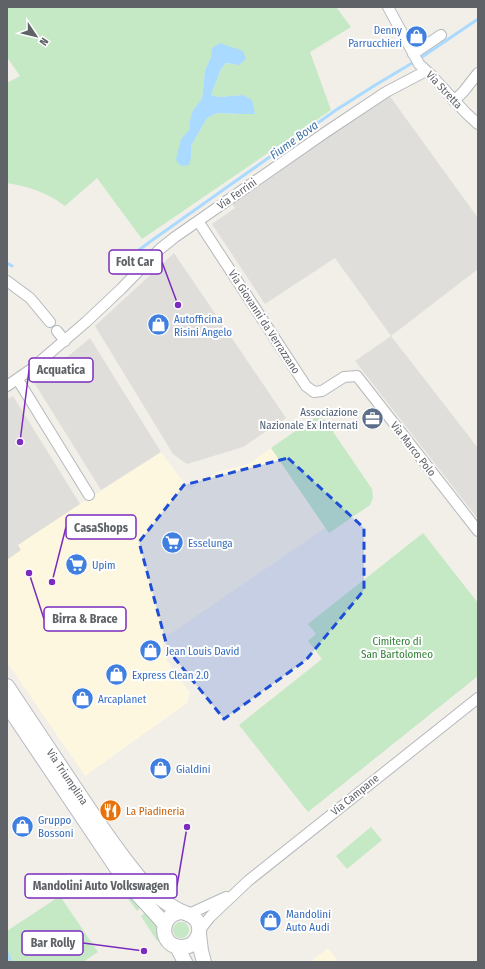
<svg xmlns="http://www.w3.org/2000/svg" width="485" height="969" font-family="'Fira Sans Condensed',sans-serif">
  <rect width="100%" height="100%" fill="#f1efe8"/>
  <path fill="#fef7e0" d="M271,448L325,528L163,639L164,656L190,693L187,703L85,776L7,662V560L21,550L17,545L161,452L189,490L217,472L249,464Z
    M328,948L339,962H310Z"/>
  <path fill="#e0deda" d="M389,95L478,218V269L391,336L478,448V519L355,361L391,336L335,258L265,304L212,224L235,208L231,202L275,172Z
    M174,253L286,418L243,447L187,464L173,454L95,326Z
    M90,338L161,452L101,490L35,384Z
    M13,396L80,504L18,545L21,550L7,560V399Z"/>
  <path fill="#c5e8c5" fill-rule="evenodd" d="M7,7H336L351,27L310,52L331,110L142,239L97,178L65,206C47,192 29,187 7,183V83L20,76L7,57ZM211,57L239,65L226,63L221,69L211,95L219,97L243,95L255,113L240,114L217,113L207,118L191,146V158L181,139L189,130L193,110L202,99L204,80L205,70Z
    M314,418H319L325,420L372,489L373,498L370,505L329,533L271,448Z
    M423,533L478,603V676L308,812L239,725L322,659L308,641L316,634L308,624Z
    M371,827L382,840L347,869L336,856Z
    M113,873L142,906L137,911L111,875Z
    M60,896L98,952L83,962H7V931Z
    M147,911L156,926L159,939L157,941L141,916Z
    M173 930a8 8 0 1 1 16 0a8 8 0 1 1-16 0Z"/>
  <path fill="#aadaff" d="M220,43L243,51L246,59L239,65L226,63L221,69L211,95L219,97L243,95L252,100L255,114H240L217,113L207,118L191,146V158L189,165L181,166L176,160L181,139L189,130L190,121L193,110L202,99L204,80L205,70L211,57L212,48Z"/>
  <g fill="none" stroke-linecap="round" stroke-linejoin="round">
    <path stroke="#aadaff" stroke-width="3" d="M7,263L12,266
      M115,268L151,241L336,110L377,84L419,59L478,19
      M7,952L11,962"/>
    <defs>
      <path id="minor" d="M388,7L419,64L432,76L466,113L478,124
        M413,54L441,35
        M454,101L464,91L478,73
        M198,221L306,386L314,392L322,391L344,377L357,376L478,531
        M7,281L30,298L50,322
        M57,331L65,341
        M18,380L89,495
        M7,386L30,370L86,322L121,289L160,249L175,237L326,132L386,92L426,71
        M189,914L226,897
        M199,931L210,917L248,881L478,698"/>
      <path id="secondary" d="M7,686C32,723 56,760 81,797C99,824 117,851 138,876C145,885 154,894 164,901C169,905 176,909 182,912C188,914 193,915 197,921C203,932 196,947 182,947C159,948 157,913 183,912
        M7,705L120,873C133,892 151,907 165,925
        M199,934L201,951L204,962
        M177,947L185,962"/>
    </defs>
    <use href="#minor" stroke="#b5b8bc" stroke-width="12"/>
    <use href="#secondary" stroke="#b6babf" stroke-width="16"/>
    <use href="#minor" stroke="#fff" stroke-width="10"/>
    <use href="#secondary" stroke="#fff" stroke-width="14"/>
  </g>
  <path fill="#1d4ed8" fill-opacity="0.2" stroke="#1d4ed8" stroke-width="3" stroke-dasharray="8 5" stroke-linejoin="round" d="M288,458L364,528V590L306,660L224,719L168,650L139,542L184,485Z"/>
  <defs>
    <symbol id="shop-disc" viewBox="-11 -11 22 22"><circle r="9.5" fill="#3f7fe0" stroke="#fff"/><path d="M-5-2.5h2.3a2.7 3.5 0 0 1 5.4 0H5L5.5 6h-11ZM-1.5-2.5h3a1.5 2.3 0 0 0-3 0Z" fill="#fff"/></symbol>
    <symbol id="office-disc" viewBox="-11 -11 22 22"><circle r="9.5" fill="#5c6f8a" stroke="#fff"/><path d="M-6-3h4V-5.5h4V-3h4V5H-6ZM-1-4.5V-3h2v-1.5ZM-6 0V1H6V0Z" fill="#fff"/></symbol>
    <symbol id="supermarket-disc" viewBox="-11 -11 22 22"><circle r="9.5" fill="#3f7fe0" stroke="#fff"/><path d="M-6-5.5h2.5l.6 2H6L4.5 2H-2.5L-4.4-4H-6ZM-1.5 3.2a1.3 1.3 0 1 0 .1 0ZM3 3.2a1.3 1.3 0 1 0 .1 0Z" fill="#fff"/></symbol>
    <symbol id="restaurant-disc" viewBox="-11 -11 22 22"><circle r="9.5" fill="#e8710a" stroke="#fff"/><path d="M-5-6h1v4h1v-4h1v4h1v-4h1v5L-1.5 .5V6h-2V.5L-5-1ZM5-6V6H3V1.5H1.5Q1.5-4 5-6Z" fill="#fff"/></symbol>
  </defs>
  <g fill-rule="evenodd">
    <use href="#shop-disc" x="404" y="24" width="25" height="25"/>
    <use href="#shop-disc" x="146" y="312" width="25" height="25"/>
    <use href="#office-disc" x="360" y="406" width="25" height="25"/>
    <use href="#supermarket-disc" x="160" y="530" width="25" height="25"/>
    <use href="#supermarket-disc" x="64" y="552" width="25" height="25"/>
    <use href="#shop-disc" x="138" y="638" width="25" height="25"/>
    <use href="#shop-disc" x="104" y="662" width="25" height="25"/>
    <use href="#shop-disc" x="70" y="686" width="25" height="25"/>
    <use href="#shop-disc" x="148" y="756" width="25" height="25"/>
    <use href="#restaurant-disc" x="98" y="798" width="25" height="25"/>
    <use href="#shop-disc" x="10" y="814" width="25" height="25"/>
    <use href="#shop-disc" x="258" y="908" width="25" height="25"/>
  </g>
  <g text-anchor="middle" dominant-baseline="central" stroke-width="4" stroke-linejoin="round" paint-order="stroke">
    <g font-size="11" fill="#366cbe" stroke="#fff" text-anchor="start">
      <text x="402" y="30" text-anchor="end">Denny<tspan x="402" dy="13">Parrucchieri</tspan></text>
      <text x="174" y="319">Autofficina<tspan x="174" dy="13">Risini Angelo</tspan></text>
      <text x="188" y="543">Esselunga</text>
      <text x="92" y="565">Upim</text>
      <text x="166" y="651">Jean Louis David</text>
      <text x="132" y="675">Express Clean 2.0</text>
      <text x="98" y="699">Arcaplanet</text>
      <text x="176" y="769">Gialdini</text>
      <text x="38" y="820">Gruppo<tspan x="38" dy="13">Bossoni</tspan></text>
      <text x="286" y="914">Mandolini<tspan x="286" dy="13">Auto Audi</tspan></text>
    </g>
    <g font-size="11" fill="#5f6368" stroke="#fff">
      <text transform="translate(444 90) rotate(47)">Via Stretta</text>
      <text transform="translate(237 194) rotate(-35)">Via Ferrini</text>
      <text transform="translate(264 322) rotate(57)">Via Giovanni da Verrazzano</text>
      <text transform="translate(413 449) rotate(52)">Via Marco Polo</text>
      <text transform="translate(67 777) rotate(56)">Via Triumplina</text>
      <text transform="translate(355 795) rotate(-39)">Via Campane</text>
    </g>
    <g font-size="11" fill="#4e5e75" stroke="#fff" text-anchor="end">
      <text x="358" y="412">Associazione<tspan x="358" dy="13">Nazionale Ex Internati</tspan></text>
    </g>
    <g font-size="11" fill="#348238" stroke="#fff">
      <text x="397" y="641">Cimitero di<tspan x="397" dy="13">San Bartolomeo</tspan></text>
    </g>
    <g font-size="11" fill="#c56008" stroke="#fff" text-anchor="start">
      <text x="126" y="811">La Piadineria</text>
    </g>
    <g font-size="12" font-style="italic" fill="#4174aa" stroke="#fff">
      <text transform="translate(294 140) rotate(-36)">Fiume Bova</text>
    </g>
  </g>
  <path fill="none" stroke="#7b2cbf" stroke-width="1.5" d="M178 305L162 262M20 442L29 370M52 582L66 527M29 573L44 619M187 827L177 886M144 951L83 943"/>
  <g fill="#7b2cbf" stroke="#fff" stroke-width="1.5">
    <circle cx="178" cy="305" r="4"/>
    <circle cx="20" cy="442" r="4"/>
    <circle cx="52" cy="582" r="4"/>
    <circle cx="29" cy="573" r="4"/>
    <circle cx="187" cy="827" r="4"/>
    <circle cx="144" cy="951" r="4"/>
  </g>
  <g fill="#fff" stroke="#7b2cbf" stroke-width="1.5">
    <rect x="109" y="250" width="53" height="24" rx="4"/>
    <rect x="29" y="358" width="64" height="24" rx="4"/>
    <rect x="66" y="515" width="70" height="24" rx="4"/>
    <rect x="44" y="607" width="82" height="24" rx="4"/>
    <rect x="25" y="874" width="152" height="24" rx="4"/>
    <rect x="22" y="931" width="61" height="24" rx="4"/>
  </g>
  <g font-size="12" text-anchor="middle" font-weight="bold" fill="#5f6368">
    <text x="135" y="266">Folt Car</text>
    <text x="61" y="374">Acquatica</text>
    <text x="101" y="532">CasaShops</text>
    <text x="85" y="623">Birra &amp; Brace</text>
    <text x="101" y="890">Mandolini Auto Volkswagen</text>
    <text x="53" y="947">Bar Rolly</text>
  </g>
  <rect width="485" height="969" fill="none" stroke="#5f6368" stroke-width="16"/>
  <g transform="translate(36 36) rotate(125)" stroke="#ffffff" stroke-width="3" paint-order="stroke">
  <path d="M0-3L7 15L0 10L-7 15Z" fill="#5f6368"/>
  <text y="-6" font-size="11" font-weight="bold" text-anchor="middle" fill="#5f6368">N</text>
  </g>
</svg>
